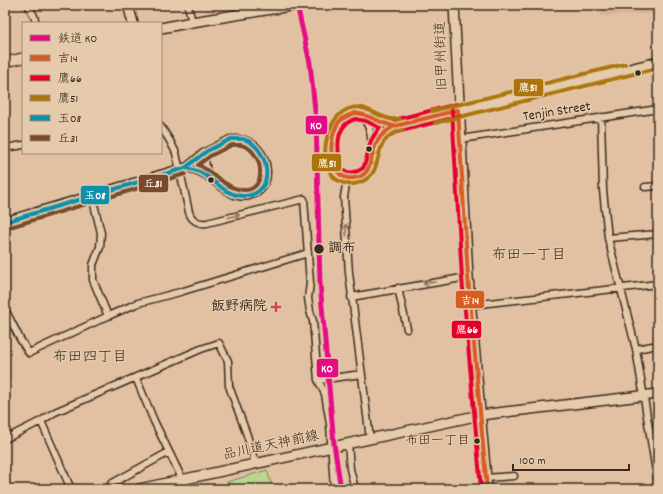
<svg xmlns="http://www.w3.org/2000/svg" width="663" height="494" font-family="Dekko,'Klee One',sans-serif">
  <rect width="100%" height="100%" fill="#e2c1a3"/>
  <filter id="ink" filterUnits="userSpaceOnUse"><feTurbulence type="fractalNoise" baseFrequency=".025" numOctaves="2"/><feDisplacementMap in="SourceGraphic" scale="8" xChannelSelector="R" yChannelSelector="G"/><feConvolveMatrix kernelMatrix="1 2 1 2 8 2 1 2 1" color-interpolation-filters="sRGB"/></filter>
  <g filter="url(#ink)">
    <path fill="#d6b296" d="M600,5H658V13L601,16Z"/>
    <path fill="#bad78f" stroke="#7a8056" d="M267,470L273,489H230L227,482Z"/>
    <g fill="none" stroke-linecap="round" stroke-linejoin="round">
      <defs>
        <path id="street" d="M28,5L34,16L36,23
          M188,5L192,22
          M356,113H362L395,126C387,130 380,135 376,142C369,154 375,170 360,176C356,178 352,179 348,179C326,178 330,136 338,123C342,117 349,115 356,113Z
          M357,114C371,122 371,135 372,149
          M601,117L603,190L608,238L636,349L658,484
          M161,127L170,141L176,153L189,212C191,220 198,224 207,223L304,199L310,283L308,298L310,311L313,321L318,380L325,394L330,424L334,489
          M230,139C236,139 243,138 248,141C270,151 276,190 249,196C232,200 218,183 205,175C199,171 192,169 185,168L203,153Z
          M461,139L658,109
          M12,147L23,145
          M208,150C203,159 206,170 211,179
          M347,179L344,197L349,273L370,439
          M645,187L658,186
          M92,196L101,233L100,247L93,265V280L108,316
          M608,238L658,234
          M398,288L407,329
          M351,297L468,277
          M471,305L658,284
          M5,309L20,339L29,353L108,316L138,303L180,292L308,253
          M636,349L658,345
          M136,378L154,421L187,489
          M318,380L362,374
          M41,421L71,489
          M5,439L41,421L55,412L201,349L219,343L228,361L229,386L247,435L255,463
          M348,444L350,469L355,489
          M486,478L514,476
          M110,489L111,484L169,452"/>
        <path id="secondary" d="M128,5L133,23
          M454,5L468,277L487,489
          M161,28L192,22L297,5
          M5,62L23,58
          M395,126L658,62
          M5,222L185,168
          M139,489L480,415L658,394"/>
      </defs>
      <use href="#street" stroke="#3b2a1e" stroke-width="9"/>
      <use href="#secondary" stroke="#3b2a1e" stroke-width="12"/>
      <use href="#street" stroke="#e5caac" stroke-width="6"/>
      <use href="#secondary" stroke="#e5caac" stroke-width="9"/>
      <defs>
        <path id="bus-1" d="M458,110L468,277L487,489
          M458,110L400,125L395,126Z
          M355,113C370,114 381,125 395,126C388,130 381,134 377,142C369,155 374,176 354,178C327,181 327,138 339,122C343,117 349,115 355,113Z"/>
        <path id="bus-2" d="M452,110L462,278L481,489
          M355,119L366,121L380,128C365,143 371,152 363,168C358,172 348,175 343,169C340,166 339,159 339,155C337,140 339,124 355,119Z
          M394,120L457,104
          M397,132L460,116"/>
        <path id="bus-3" d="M432,111L625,64
          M400,119C381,123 367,101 348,109C321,120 316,177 344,183C347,184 350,185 354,184C392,176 364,140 403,130
          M435,123L658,68"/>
        <path id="bus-4" d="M231,139C235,139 240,139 243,139C270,146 278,196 243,196C228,196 217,183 205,175C199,171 192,169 185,168L207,151Z
          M5,222L185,168"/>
        <path id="bus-5" d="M232,145C235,145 238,145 241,145C265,150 269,197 238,189C223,186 213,171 198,165L210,156Z
          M7,228L185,174"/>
      </defs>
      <use href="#bus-1" stroke="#e5caac" stroke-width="7"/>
      <use href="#bus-2" stroke="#e5caac" stroke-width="7"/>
      <use href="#bus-3" stroke="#e5caac" stroke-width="7"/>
      <use href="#bus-4" stroke="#e5caac" stroke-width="7"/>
      <use href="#bus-5" stroke="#e5caac" stroke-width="7"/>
      <use href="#bus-1" stroke="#d75c21" stroke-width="4"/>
      <use href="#bus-2" stroke="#e4002b" stroke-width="4"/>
      <use href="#bus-3" stroke="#ac740c" stroke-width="4"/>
      <use href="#bus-4" stroke="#0c90ab" stroke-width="4"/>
      <use href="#bus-5" stroke="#7a4b2a" stroke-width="4"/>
      <defs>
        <path id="rail-1" d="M297,5L310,63L316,120L320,283L334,444L341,489"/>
      </defs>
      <use href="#rail-1" stroke="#e5caac" stroke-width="8"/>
      <use href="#rail-1" stroke="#e50b84" stroke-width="5"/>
    </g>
    <defs><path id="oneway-shaft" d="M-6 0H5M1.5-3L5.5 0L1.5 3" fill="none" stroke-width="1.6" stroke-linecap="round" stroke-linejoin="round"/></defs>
    <g stroke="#88725e">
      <use href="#oneway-shaft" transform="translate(234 216) rotate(-14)"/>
      <use href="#oneway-shaft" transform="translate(346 230) rotate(-93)"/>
      <use href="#oneway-shaft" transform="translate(429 283) rotate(171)"/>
    </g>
  </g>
  <g fill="#3b2a1e" stroke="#e5caac" stroke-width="1.5">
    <circle cx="638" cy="73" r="3.5"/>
    <circle cx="369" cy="149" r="3.5"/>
    <circle cx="211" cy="180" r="3.5"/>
    <circle cx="319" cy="249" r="5.5"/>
    <circle cx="477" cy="441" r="3.5"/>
  </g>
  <path fill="#d1495b" stroke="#e5caac" stroke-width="1.5" d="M274 301h4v4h4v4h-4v4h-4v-4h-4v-4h4z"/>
  <g text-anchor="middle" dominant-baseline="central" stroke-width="3" stroke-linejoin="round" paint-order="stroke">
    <g font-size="13" fill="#3b2a1e" stroke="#e5caac" text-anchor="end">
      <text x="470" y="441">布田一丁目</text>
    </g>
    <g font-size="14" fill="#3b2a1e" stroke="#e5caac">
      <text transform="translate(442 56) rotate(-92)">旧甲州街道</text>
      <text transform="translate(557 112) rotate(-9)">Tenjin Street</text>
      <text transform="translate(271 446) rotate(-12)">品川道天神前線</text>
    </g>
    <g font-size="14" font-weight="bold" fill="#3b2a1e" stroke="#e5caac" text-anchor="start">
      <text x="328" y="249">調布</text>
    </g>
    <g font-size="14" font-weight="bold" fill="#3b2a1e" stroke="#e5caac" text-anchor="end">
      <text x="267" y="307">飯野病院</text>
    </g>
    <g font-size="15" fill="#3b2a1e" stroke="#e5caac">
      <text x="529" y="256">布田一丁目</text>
      <text x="90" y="358">布田四丁目</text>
    </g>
  </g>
  <g stroke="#e5caac" stroke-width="1.5">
    <rect x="513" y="78" width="31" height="19" rx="4" fill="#ac740c"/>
    <rect x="305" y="115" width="23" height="20" rx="4" fill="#e50b84"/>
    <rect x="311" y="153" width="31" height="19" rx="4" fill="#ac740c"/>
    <rect x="138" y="174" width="31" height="19" rx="4" fill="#7a4b2a"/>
    <rect x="80" y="185" width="30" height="20" rx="4" fill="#0c90ab"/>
    <rect x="455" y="290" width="30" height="19" rx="4" fill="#d75c21"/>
    <rect x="451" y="320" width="31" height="19" rx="4" fill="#e4002b"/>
    <rect x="316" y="358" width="23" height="20" rx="4" fill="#e50b84"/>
  </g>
  <g font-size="11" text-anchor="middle" font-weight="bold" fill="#fff">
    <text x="528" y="91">鷹51</text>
    <text x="316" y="129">KO</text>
    <text x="327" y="167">鷹51</text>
    <text x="153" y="187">丘31</text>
    <text x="95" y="199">玉08</text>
    <text x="470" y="304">吉14</text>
    <text x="467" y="333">鷹66</text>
    <text x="327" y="372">KO</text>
  </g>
  <rect width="663" height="494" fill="none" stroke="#e5caac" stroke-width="20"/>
  <rect x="10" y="10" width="643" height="474" fill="none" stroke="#3b2a1e" stroke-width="1.5" filter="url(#ink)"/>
  <rect x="22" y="22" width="140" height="132" fill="#e5caac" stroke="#a18a73"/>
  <rect x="30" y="35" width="20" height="6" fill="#e50b84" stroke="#a18a73"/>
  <text x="58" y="42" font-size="12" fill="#3b2a1e">鉄道 KO</text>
  <rect x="30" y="55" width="20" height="6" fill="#d75c21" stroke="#a18a73"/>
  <text x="58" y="62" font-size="12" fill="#3b2a1e">吉14</text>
  <rect x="30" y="75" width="20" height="6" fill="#e4002b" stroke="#a18a73"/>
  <text x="58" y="82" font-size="12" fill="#3b2a1e">鷹66</text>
  <rect x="30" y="95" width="20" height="6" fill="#ac740c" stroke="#a18a73"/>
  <text x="58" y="102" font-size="12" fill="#3b2a1e">鷹51</text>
  <rect x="30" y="115" width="20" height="6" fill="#0c90ab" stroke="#a18a73"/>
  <text x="58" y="122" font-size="12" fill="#3b2a1e">玉08</text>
  <rect x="30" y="135" width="20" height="6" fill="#7a4b2a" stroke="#a18a73"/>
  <text x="58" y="142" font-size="12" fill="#3b2a1e">丘31</text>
  <path d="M513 464v6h116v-6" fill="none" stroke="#3b2a1e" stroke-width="2"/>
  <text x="519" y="464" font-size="12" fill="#3b2a1e" stroke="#e5caac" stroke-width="3" paint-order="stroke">100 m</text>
</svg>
